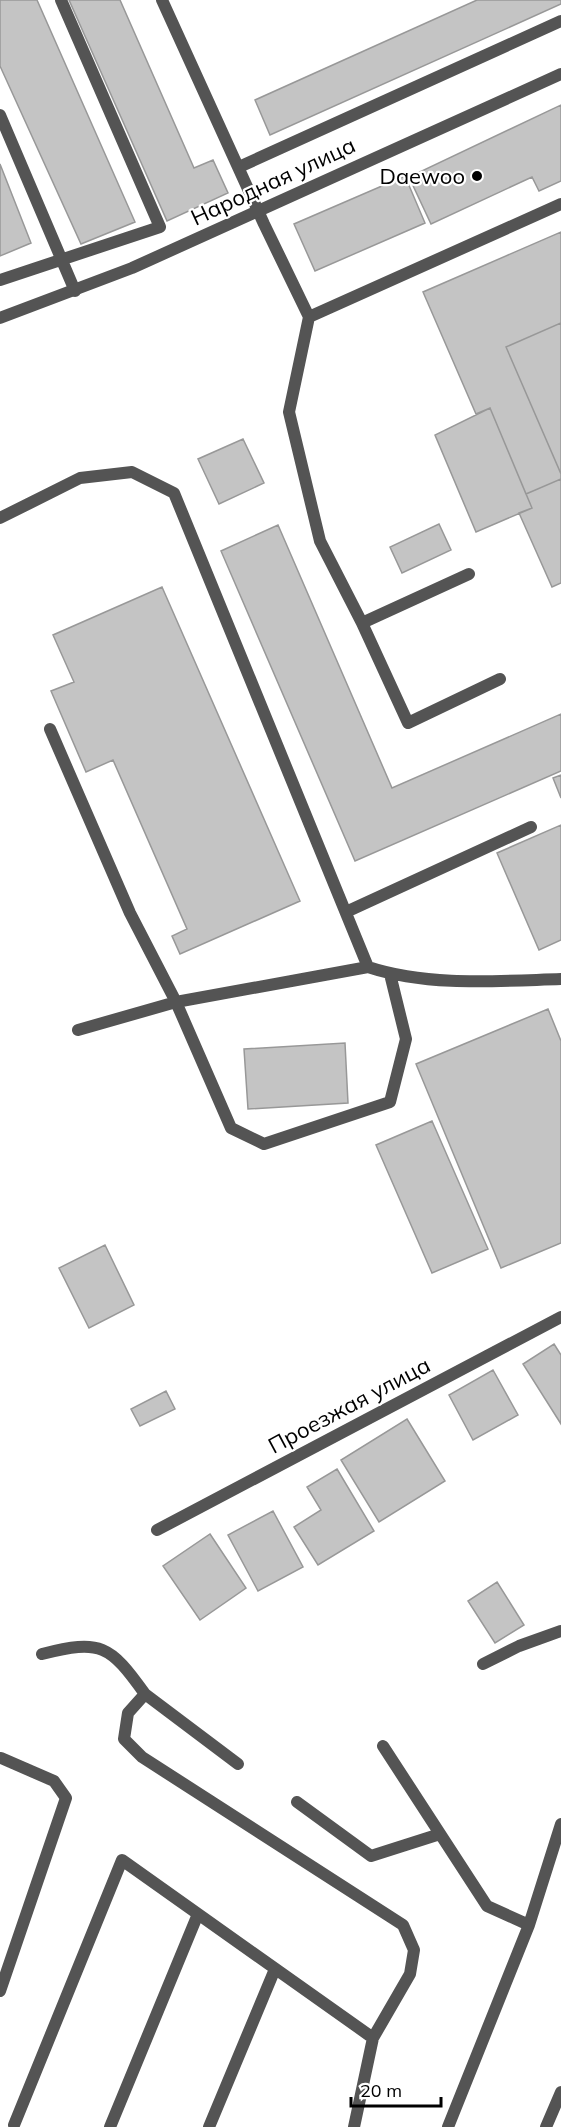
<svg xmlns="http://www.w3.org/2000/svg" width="561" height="2127" font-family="Mulish,sans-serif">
  <rect width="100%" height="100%" fill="#fff"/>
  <path fill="#c4c4c4" stroke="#989898" stroke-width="1.5" d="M0,0H37L135,222L81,244L0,66Z
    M69,0H120L194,168L213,160L228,193L167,221Z
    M477,0H561V4L270,135L255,100Z
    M561,105V181L539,191L532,177L431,224L409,177Z
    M0,164L31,243L0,256Z
    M405,176L425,223L315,271L294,224Z
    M561,232V323L506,347L561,474V479L526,494L490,408L476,414L423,292Z
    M561,323V474L506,347Z
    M490,408L532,508L476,532L435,435Z
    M243,439L264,483L219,504L198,459Z
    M561,479V583L552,587L519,513L532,508L526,494Z
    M439,524L451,550L402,573L390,547Z
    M278,525L392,788L561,714V771L355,861L221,551Z
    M162,587L300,901L180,954L172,936L187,929L113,760L86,772L51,691L74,682L53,635Z
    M561,775V798L553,778Z
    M561,825V940L539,950L497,853Z
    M548,1009L561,1041V1243L501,1268L416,1064Z
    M345,1043L348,1103L248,1109L244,1049Z
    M432,1121L488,1249L432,1273L376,1145Z
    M105,1245L134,1305L89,1328L59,1268Z
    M554,1344L561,1355V1424L523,1364Z
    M493,1370L518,1415L473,1440L449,1395Z
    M166,1391L175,1409L140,1426L131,1409Z
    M407,1419L445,1481L379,1522L341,1460Z
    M337,1469L374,1531L318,1565L294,1527L321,1510L307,1487Z
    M273,1511L303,1567L258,1591L228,1535Z
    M210,1534L246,1588L200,1620L163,1566Z
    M497,1582L524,1625L495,1643L468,1601Z"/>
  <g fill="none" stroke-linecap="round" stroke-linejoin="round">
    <path stroke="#545454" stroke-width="12" d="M162,0L264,224L309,317L561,204
      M0,115L75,291
      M239,167L561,21
      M0,280L160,227L61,0
      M309,317L289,412L320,541L362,623L408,723L500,679
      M0,518L80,478L132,472L174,493L368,967
      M362,623L469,574
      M50,729L130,913L176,1002L231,1128L264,1144L390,1102L406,1039L390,974
      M346,912L531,827
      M78,1030L176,1002L368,967C429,987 498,981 561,979
      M42,1654C101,1639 110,1645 145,1694
      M383,1746L487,1906L529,1925
      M238,1764L145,1694L128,1713L124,1739L142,1757L403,1925L414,1950L410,1974L373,2038L354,2127
      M297,1802L371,1856L440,1834
      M0,1991L66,1798L54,1781L1,1758
      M14,2125L122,1860L373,2038
      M110,2127L198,1914
      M209,2127L275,1969
      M448,2127L529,1925L561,1824
      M546,2127L561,2092"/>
    <path stroke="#545454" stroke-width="12" d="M0,318L132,268L561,74
      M157,1530L561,1317
      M483,1664L519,1646L561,1631"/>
  </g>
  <circle fill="#000" stroke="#fff" stroke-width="2" cx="477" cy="176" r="6"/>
  <g text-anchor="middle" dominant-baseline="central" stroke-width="4.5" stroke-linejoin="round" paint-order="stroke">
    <g font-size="22" fill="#000" stroke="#fff" text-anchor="end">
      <text x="465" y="176">Daewoo</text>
    </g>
    <g font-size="22" fill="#000" stroke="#fff">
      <text transform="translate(273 181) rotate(-25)">Народная улица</text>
      <text transform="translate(349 1405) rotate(-28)">Проезжая улица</text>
    </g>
  </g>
  <path d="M351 2097v9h90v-9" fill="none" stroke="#000000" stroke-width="3"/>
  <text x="360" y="2097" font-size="18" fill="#000000" stroke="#ffffff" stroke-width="4.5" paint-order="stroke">20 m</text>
</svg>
